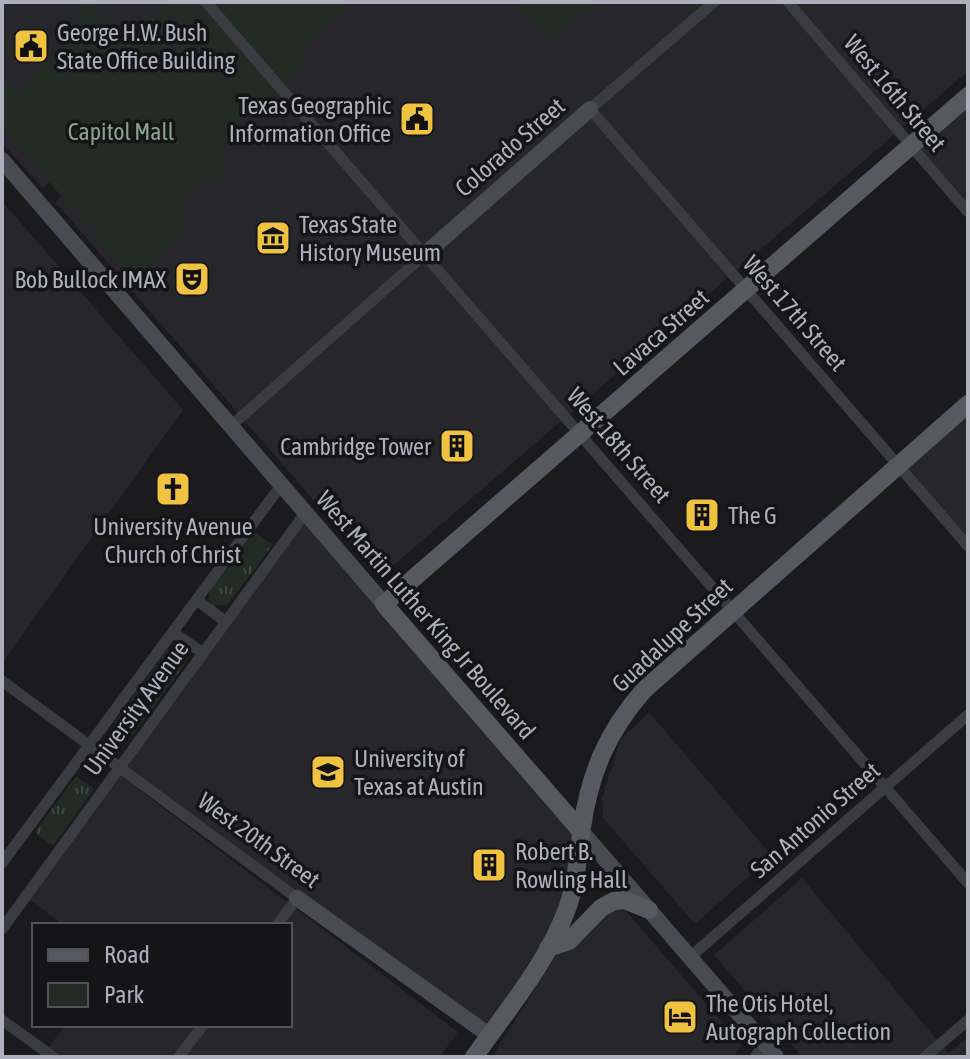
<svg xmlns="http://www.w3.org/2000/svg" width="970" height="1059" font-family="'Asap Condensed',sans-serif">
  <defs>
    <pattern id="grass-tufts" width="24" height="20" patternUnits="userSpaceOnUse" patternTransform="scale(2)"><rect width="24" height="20" fill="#222b24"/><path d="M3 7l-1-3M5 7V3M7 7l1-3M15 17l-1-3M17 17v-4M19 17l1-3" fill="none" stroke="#3f4742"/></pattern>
  </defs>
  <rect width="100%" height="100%" fill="#1b1a1d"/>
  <path fill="#27262a" d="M2,2H260L43,188L2,143Z
    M288,2H968V71L380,577L55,202Z
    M968,102V207L915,147Z
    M2,201L183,410L2,663Z
    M968,404V546L898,466Z
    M306,512L581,831L568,907L489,1035L120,768Z
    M649,712L772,856L695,924L603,818L602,798L620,740Z
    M120,775L458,1032L440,1057H42L65,1025H290V925H63L29,899Z
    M802,878L948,1053L968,1037V1057H802L714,955Z
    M624,909L742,1045L733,1057H492L557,954L603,912Z"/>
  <path fill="url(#grass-tufts)" d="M254,532L273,545L227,605L213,606L209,600L210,591Z
    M174,647L185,654V664L132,736L118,737L113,730L115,722L167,650Z
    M76,776L94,789L53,846L35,832Z"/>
  <path fill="#222b24" d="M80,2H91L126,42L168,2H352L298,49L310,63L221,139C229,152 226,169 218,181C189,181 170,207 188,232L133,279L2,128V86L7,81L18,93C31,70 56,59 69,37C75,29 76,13 80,2Z
    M514,2H597L550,43Z"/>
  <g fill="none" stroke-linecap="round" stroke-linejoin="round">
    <path stroke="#3b3c42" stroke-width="11" d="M206,2L968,883
      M714,2L590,109L968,546
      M788,2L968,212
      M232,425L424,255
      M197,600L226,622
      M174,633L203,653
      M2,681L297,898L277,925
      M2,863L282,484
      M2,929L306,512
      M689,958L968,715
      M2,1020L53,1057
      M179,1057L203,1025
      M755,1057L765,1044
      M925,1057L968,1020"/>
    <path stroke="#494b52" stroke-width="16" d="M2,160L384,604
      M424,255L590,109
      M581,831L776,1057
      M297,898L489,1035"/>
    <path stroke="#575961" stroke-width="18" d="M581,831L384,604L968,96
      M548,948L569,941L601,908L614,901L624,900L649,910
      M474,1057C507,1010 549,961 568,906C577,880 578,854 582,827C590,773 607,732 644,690L968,404"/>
  </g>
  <defs>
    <symbol id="civic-square" viewBox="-11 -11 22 22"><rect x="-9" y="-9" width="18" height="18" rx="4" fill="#efc340" stroke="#151518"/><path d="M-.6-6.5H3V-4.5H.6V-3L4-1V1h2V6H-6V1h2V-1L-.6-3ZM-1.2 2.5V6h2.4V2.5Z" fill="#111"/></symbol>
    <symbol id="museum-square" viewBox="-11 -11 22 22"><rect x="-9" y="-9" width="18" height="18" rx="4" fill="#efc340" stroke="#151518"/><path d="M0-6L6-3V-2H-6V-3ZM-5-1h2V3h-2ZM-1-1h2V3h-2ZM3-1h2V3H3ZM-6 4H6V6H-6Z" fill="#111"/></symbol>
    <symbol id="theatre-square" viewBox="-11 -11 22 22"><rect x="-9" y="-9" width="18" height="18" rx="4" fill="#efc340" stroke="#151518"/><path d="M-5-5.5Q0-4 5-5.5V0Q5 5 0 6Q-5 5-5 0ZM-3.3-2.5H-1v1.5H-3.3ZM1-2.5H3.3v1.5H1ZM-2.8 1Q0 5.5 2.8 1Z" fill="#111"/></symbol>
    <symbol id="building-square" viewBox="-11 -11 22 22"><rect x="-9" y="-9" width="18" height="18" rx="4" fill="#efc340" stroke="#151518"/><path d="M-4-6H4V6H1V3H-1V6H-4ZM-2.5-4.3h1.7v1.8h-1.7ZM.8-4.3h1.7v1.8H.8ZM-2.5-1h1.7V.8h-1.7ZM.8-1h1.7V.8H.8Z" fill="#111"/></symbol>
    <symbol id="church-square" viewBox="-11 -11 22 22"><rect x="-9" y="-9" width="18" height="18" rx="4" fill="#efc340" stroke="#151518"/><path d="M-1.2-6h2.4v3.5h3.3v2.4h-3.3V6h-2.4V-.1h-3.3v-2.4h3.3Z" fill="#111"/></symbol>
    <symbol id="university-square" viewBox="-11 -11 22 22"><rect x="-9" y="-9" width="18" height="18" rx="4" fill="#efc340" stroke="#151518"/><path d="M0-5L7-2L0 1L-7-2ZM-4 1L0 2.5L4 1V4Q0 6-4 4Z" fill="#111"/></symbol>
    <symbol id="hotel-square" viewBox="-11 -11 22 22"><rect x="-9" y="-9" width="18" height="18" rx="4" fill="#efc340" stroke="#151518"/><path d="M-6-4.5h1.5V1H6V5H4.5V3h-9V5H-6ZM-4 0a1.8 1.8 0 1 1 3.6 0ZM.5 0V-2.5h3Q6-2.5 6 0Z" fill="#111"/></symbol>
  </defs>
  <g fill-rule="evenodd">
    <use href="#civic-square" x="11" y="26" width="40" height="40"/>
    <use href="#civic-square" x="397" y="99" width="40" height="40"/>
    <use href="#museum-square" x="253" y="218" width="40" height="40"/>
    <use href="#theatre-square" x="172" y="259" width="40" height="40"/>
    <use href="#building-square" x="437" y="426" width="40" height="40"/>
    <use href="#church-square" x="153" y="469" width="40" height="40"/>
    <use href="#building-square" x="682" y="495" width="40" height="40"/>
    <use href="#university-square" x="308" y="752" width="40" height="40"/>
    <use href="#building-square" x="469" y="845" width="40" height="40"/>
    <use href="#hotel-square" x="660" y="997" width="40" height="40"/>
  </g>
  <g text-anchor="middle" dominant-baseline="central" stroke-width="7" stroke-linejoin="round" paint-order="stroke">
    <g font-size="24" fill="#adb0bc" stroke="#151518" text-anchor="start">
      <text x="57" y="32">George H.W. Bush<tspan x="57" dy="28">State Office Building</tspan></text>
      <text x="391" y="105" text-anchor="end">Texas Geographic<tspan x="391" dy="28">Information Office</tspan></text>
      <text x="299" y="224">Texas State<tspan x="299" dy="28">History Museum</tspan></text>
      <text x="166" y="279" text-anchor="end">Bob Bullock IMAX</text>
      <text x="431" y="446" text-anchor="end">Cambridge Tower</text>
      <text x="728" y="515">The G</text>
      <text x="173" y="526" text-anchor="middle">University Avenue<tspan x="173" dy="28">Church of Christ</tspan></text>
      <text x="354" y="758">University of<tspan x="354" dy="28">Texas at Austin</tspan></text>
      <text x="515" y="851">Robert B.<tspan x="515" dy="28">Rowling Hall</tspan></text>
      <text x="706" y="1003">The Otis Hotel,<tspan x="706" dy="28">Autograph Collection</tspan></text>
    </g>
    <g font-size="24" fill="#adb0bc" stroke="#151518">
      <text transform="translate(895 93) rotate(50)">West 16th Street</text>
      <text transform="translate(510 147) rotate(-41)">Colorado Street</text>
      <text transform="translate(795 313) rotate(49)">West 17th Street</text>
      <text transform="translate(661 332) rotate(-41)">Lavaca Street</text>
      <text transform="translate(619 445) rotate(49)">West 18th Street</text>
      <text transform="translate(426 615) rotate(49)">West Martin Luther King Jr Boulevard</text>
      <text transform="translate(672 635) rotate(-43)">Guadalupe Street</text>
      <text transform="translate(136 708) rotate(-54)">University Avenue</text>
      <text transform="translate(815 820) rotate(-41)">San Antonio Street</text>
      <text transform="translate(259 840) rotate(36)">West 20th Street</text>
    </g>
    <g font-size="24" fill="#85a68a" stroke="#151518">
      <text x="121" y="131">Capitol Mall</text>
    </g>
  </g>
  <rect width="970" height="1059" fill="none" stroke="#adb0bc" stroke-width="8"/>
  <rect x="32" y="923" width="260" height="104" fill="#151518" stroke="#52535a" stroke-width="2"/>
  <rect x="48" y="949" width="40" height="12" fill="#575961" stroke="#52535a" stroke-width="2"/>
  <text x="104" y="963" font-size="24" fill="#adb0bc">Road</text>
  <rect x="48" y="983" width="40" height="24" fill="#222b24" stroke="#52535a" stroke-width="2"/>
  <text x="104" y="1003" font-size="24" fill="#adb0bc">Park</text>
</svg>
